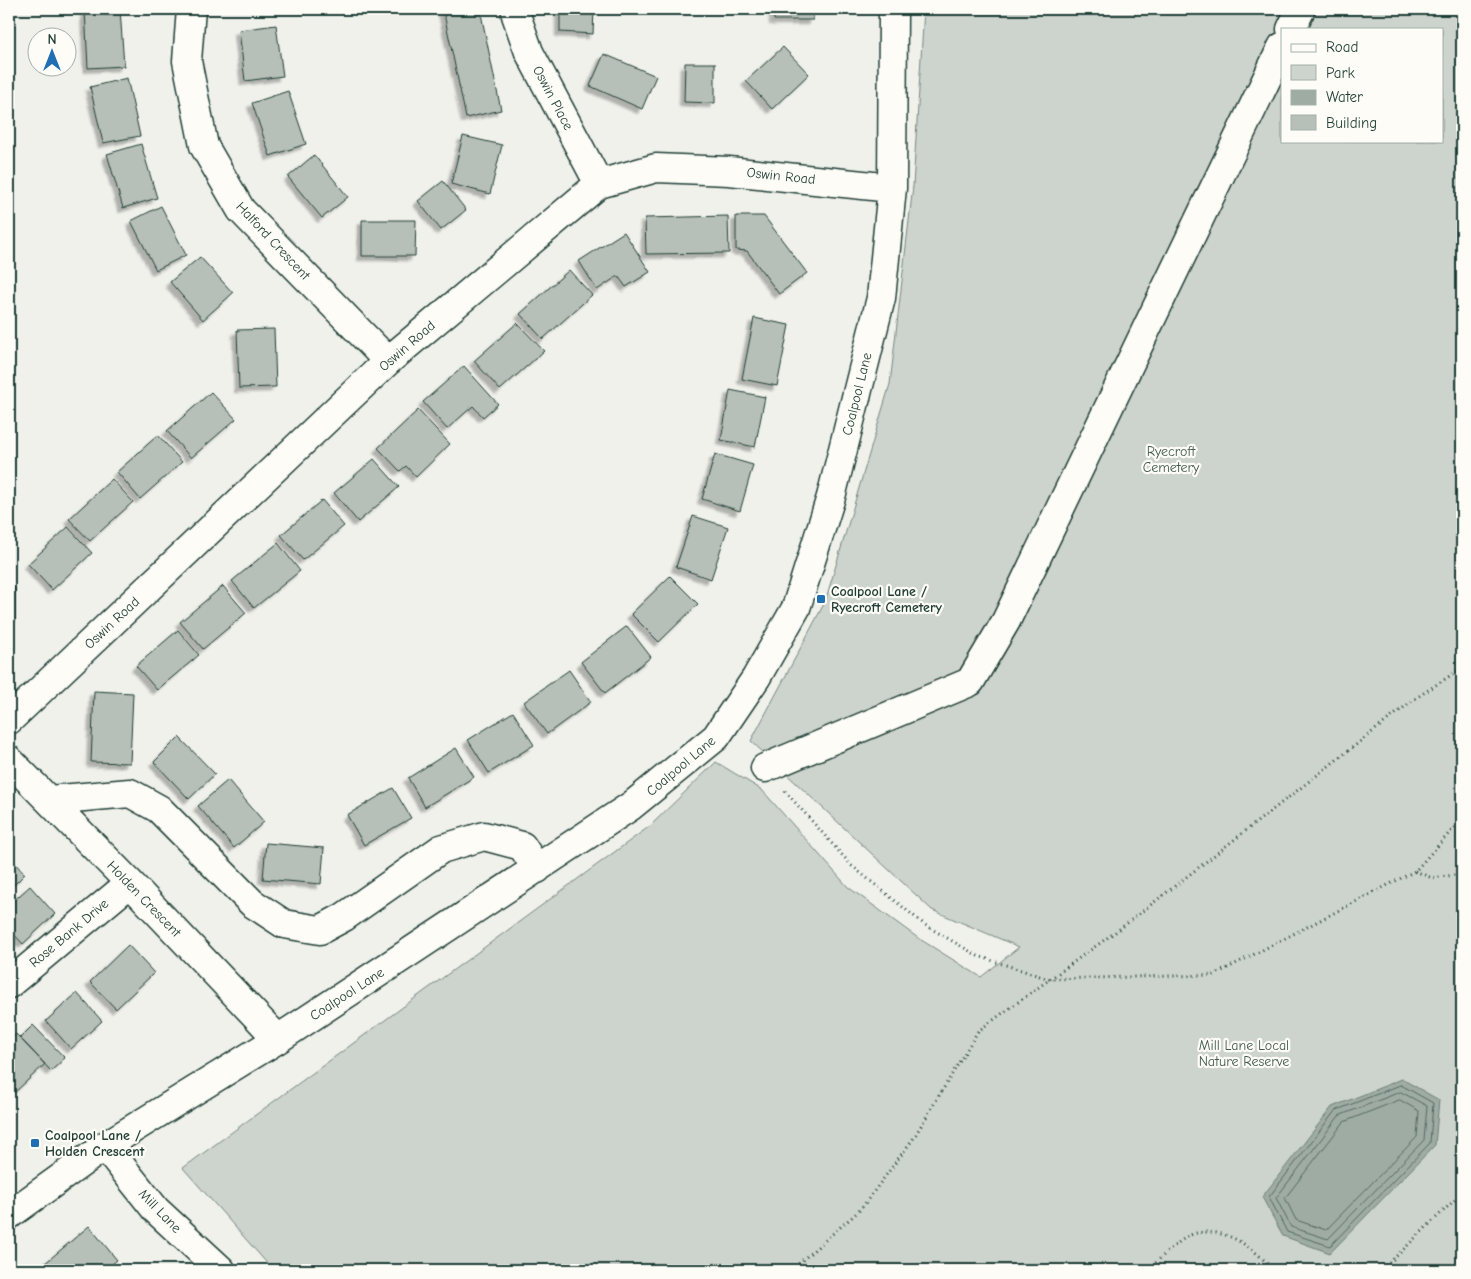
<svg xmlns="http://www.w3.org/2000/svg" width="1471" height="1279" font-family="'Comic Neue',sans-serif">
  <defs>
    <filter id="shadow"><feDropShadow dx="-4.5" dy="4.5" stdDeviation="1" flood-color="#0004"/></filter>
  </defs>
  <rect width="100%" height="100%" fill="#f0f1eb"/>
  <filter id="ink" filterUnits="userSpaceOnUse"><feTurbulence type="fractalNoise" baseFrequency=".02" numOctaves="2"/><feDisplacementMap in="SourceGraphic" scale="10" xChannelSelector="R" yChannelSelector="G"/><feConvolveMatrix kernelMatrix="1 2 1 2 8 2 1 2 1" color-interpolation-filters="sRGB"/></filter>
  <g filter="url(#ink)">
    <path fill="#cdd3cd" stroke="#768880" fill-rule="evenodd" d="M924,9H1462V1270H273L183,1168L650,826L716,762L762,790L848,887L918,938L981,977L1019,947L932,910L751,741L825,602L890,384L913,186ZM1282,29H1442V141H1282Z"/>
    <path fill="#9faca4" stroke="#6c8077" d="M1402,1079L1439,1100L1435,1145L1330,1253L1283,1236L1262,1197L1332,1107Z"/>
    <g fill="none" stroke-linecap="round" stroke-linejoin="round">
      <path stroke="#526961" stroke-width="1" d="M1401,1085L1433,1103L1430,1143L1330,1246L1287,1232L1269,1197L1335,1111Z
        M1401,1092L1427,1106L1424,1140L1328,1239L1291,1227L1276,1198L1339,1116Z
        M1400,1100L1419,1111L1417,1137L1326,1230L1296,1220L1285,1198L1344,1122Z"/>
    </g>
    <path fill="#b6bfb8" stroke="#1f3d34" filter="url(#shadow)" d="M85,9H120L124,66L88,68Z
      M443,9H480L501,110L466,118Z
      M560,9H594L593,34L560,32Z
      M774,9H813V20H774Z
      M276,25L283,76L245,81L239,30Z
      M783,47L809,74L772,109L746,81Z
      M604,54L656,76L642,109L590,86Z
      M685,63H715V103L684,102Z
      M127,78L140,136L103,143L90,87Z
      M288,91L306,144L270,156L252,103Z
      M463,136L502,145L490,194L451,184Z
      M141,144L157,198L123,208L107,154Z
      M314,155L348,197L322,218L288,177Z
      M443,181L466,210L441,230L418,201Z
      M161,206L186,255L156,270L131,221Z
      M728,216L729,253L646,254L645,218Z
      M736,216H764L807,273L779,294L747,251L736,250Z
      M362,220H416L415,256H362Z
      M624,232L650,272L626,287L618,276L597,290L579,261Z
      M200,257L233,293L203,320L170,282Z
      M569,270L592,295L543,339L520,314Z
      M754,318L789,325L777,386L742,379Z
      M517,323L544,351L500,390L474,361Z
      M274,329L276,387L239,388L237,330Z
      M464,366L498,404L483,417L473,406L447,429L423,402Z
      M730,390L765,397L755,447L721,440Z
      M211,392L236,419L191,458L167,431Z
      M418,410L450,444L416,477L406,466L400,471L378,448Z
      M158,435L182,462L140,499L117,472Z
      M715,454L753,465L740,511L702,499Z
      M374,459L399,487L358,522L334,493Z
      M112,479L133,502L90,541L69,519Z
      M322,500L344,526L303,560L281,535Z
      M693,516L728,527L711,579L676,567Z
      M68,527L92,553L52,590L28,564Z
      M278,543L300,571L254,608L232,581Z
      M670,576L698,604L659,642L631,614Z
      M223,586L246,613L203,649L180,622Z
      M9,588H15V622H9Z
      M627,626L651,657L605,693L581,662Z
      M178,630L199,655L157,690L136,666Z
      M569,670L591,702L547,734L524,702Z
      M94,691L133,693L130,763L91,762Z
      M513,712L534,745L489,773L468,740Z
      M179,737L215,774L189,799L154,762Z
      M456,748L474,777L425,807L408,778Z
      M228,780L264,822L234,848L198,806Z
      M393,788L411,818L364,845L347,815Z
      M266,843L324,848L321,884L263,879Z
      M9,857L25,874L9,890Z
      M30,886L55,914L23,944L9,929V905Z
      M128,945L154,973L116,1009L90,982Z
      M77,993L102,1021L71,1049L46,1021Z
      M33,1025L65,1058L51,1071L20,1038Z
      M16,1034L45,1064L11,1096L9,1094V1041Z
      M89,1226L117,1260L105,1270H37Z"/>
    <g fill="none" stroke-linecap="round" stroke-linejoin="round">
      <defs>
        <path id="minor" d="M191,9L187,61L204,146L241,210L388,361
          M516,9V15L529,52L599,184
          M1291,29L1301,9
          M9,720L388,361L599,184L656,168L729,171L892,188
          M9,760L130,883L278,1039
          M765,768L970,682L1006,621L1282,47
          M49,800L130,793L159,809L252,903L284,924L320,930L344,917L441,849L484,836L522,846L537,869
          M9,984L130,883
          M105,1146L156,1210L221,1270
          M9,1215L105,1146L278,1039L631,806L716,737L756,678L796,608L831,497L881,298L892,188L893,9"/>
      </defs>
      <use href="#minor" stroke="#1f3d34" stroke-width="31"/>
      <path stroke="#1f3d34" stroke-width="3" stroke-dasharray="1 4" stroke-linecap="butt" d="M785,791L852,866L925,925L978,956L1049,979L1214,975L1415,871L1462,819
        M1415,871L1432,878L1462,874
        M791,1270L860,1210L913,1139L978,1031L1121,928L1416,698L1462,668
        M1149,1270C1158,1260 1183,1235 1197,1233C1226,1227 1256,1249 1273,1270
        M1382,1270L1462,1193"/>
      <use href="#minor" stroke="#fdfcf7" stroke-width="28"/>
    </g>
  </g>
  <g fill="#1f6fb2" stroke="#fdfcf7" stroke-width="2">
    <rect x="816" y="594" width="10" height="10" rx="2.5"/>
    <rect x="30" y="1138" width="10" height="10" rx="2.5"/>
  </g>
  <g text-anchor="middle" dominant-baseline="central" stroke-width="4.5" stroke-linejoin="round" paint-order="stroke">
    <g font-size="14" fill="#1f3d34" stroke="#fdfcf7">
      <text transform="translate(553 98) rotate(62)">Oswin Place</text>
      <text transform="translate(781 176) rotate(6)">Oswin Road</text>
      <text transform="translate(273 241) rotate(47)">Halford Crescent</text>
      <text transform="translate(407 346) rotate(-41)">Oswin Road</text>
      <text transform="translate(857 394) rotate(-76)">Coalpool Lane</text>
      <text transform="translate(112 623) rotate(-43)">Oswin Road</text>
      <text transform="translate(681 766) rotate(-40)">Coalpool Lane</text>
      <text transform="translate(144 899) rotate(46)">Holden Crescent</text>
      <text transform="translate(69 933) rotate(-40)">Rose Bank Drive</text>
      <text transform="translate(347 994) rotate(-33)">Coalpool Lane</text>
      <text transform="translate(160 1211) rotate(46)">Mill Lane</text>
    </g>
    <g font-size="14" fill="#425b53" stroke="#fdfcf7">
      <text x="1171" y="451">Ryecroft<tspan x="1171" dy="16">Cemetery</tspan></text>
      <text x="1244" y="1045">Mill Lane Local<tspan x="1244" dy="16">Nature Reserve</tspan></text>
    </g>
    <g font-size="14" font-weight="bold" fill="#1f3d34" stroke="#fdfcf7" text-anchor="start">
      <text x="831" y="591">Coalpool Lane /<tspan x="831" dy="16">Ryecroft Cemetery</tspan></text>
      <text x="45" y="1135">Coalpool Lane /<tspan x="45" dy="16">Holden Crescent</tspan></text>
    </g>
  </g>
  <rect width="1471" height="1279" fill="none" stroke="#fdfcf7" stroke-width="30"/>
  <rect x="15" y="15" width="1441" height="1249" fill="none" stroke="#1f3d34" stroke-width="2" filter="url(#ink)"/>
  <rect x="1281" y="28" width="162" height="115" fill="#fdfcf7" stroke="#a4b0a9"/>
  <rect x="1291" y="44" width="25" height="8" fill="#fdfcf7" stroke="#a4b0a9"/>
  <text x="1326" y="52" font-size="15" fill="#1f3d34">Road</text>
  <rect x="1291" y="65" width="25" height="15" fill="#cdd3cd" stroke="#a4b0a9"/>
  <text x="1326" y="78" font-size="15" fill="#1f3d34">Park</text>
  <rect x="1291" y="90" width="25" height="15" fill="#9faca4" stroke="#a4b0a9"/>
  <text x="1326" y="102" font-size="15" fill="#1f3d34">Water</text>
  <rect x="1291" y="115" width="25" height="15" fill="#b6bfb8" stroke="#a4b0a9"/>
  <text x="1326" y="128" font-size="15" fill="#1f3d34">Building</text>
  <g transform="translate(52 52)"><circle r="24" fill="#fdfcf7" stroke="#a4b0a9"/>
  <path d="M0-4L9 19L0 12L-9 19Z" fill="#1f6fb2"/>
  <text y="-8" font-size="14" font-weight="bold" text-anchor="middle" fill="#1f3d34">N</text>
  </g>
</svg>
